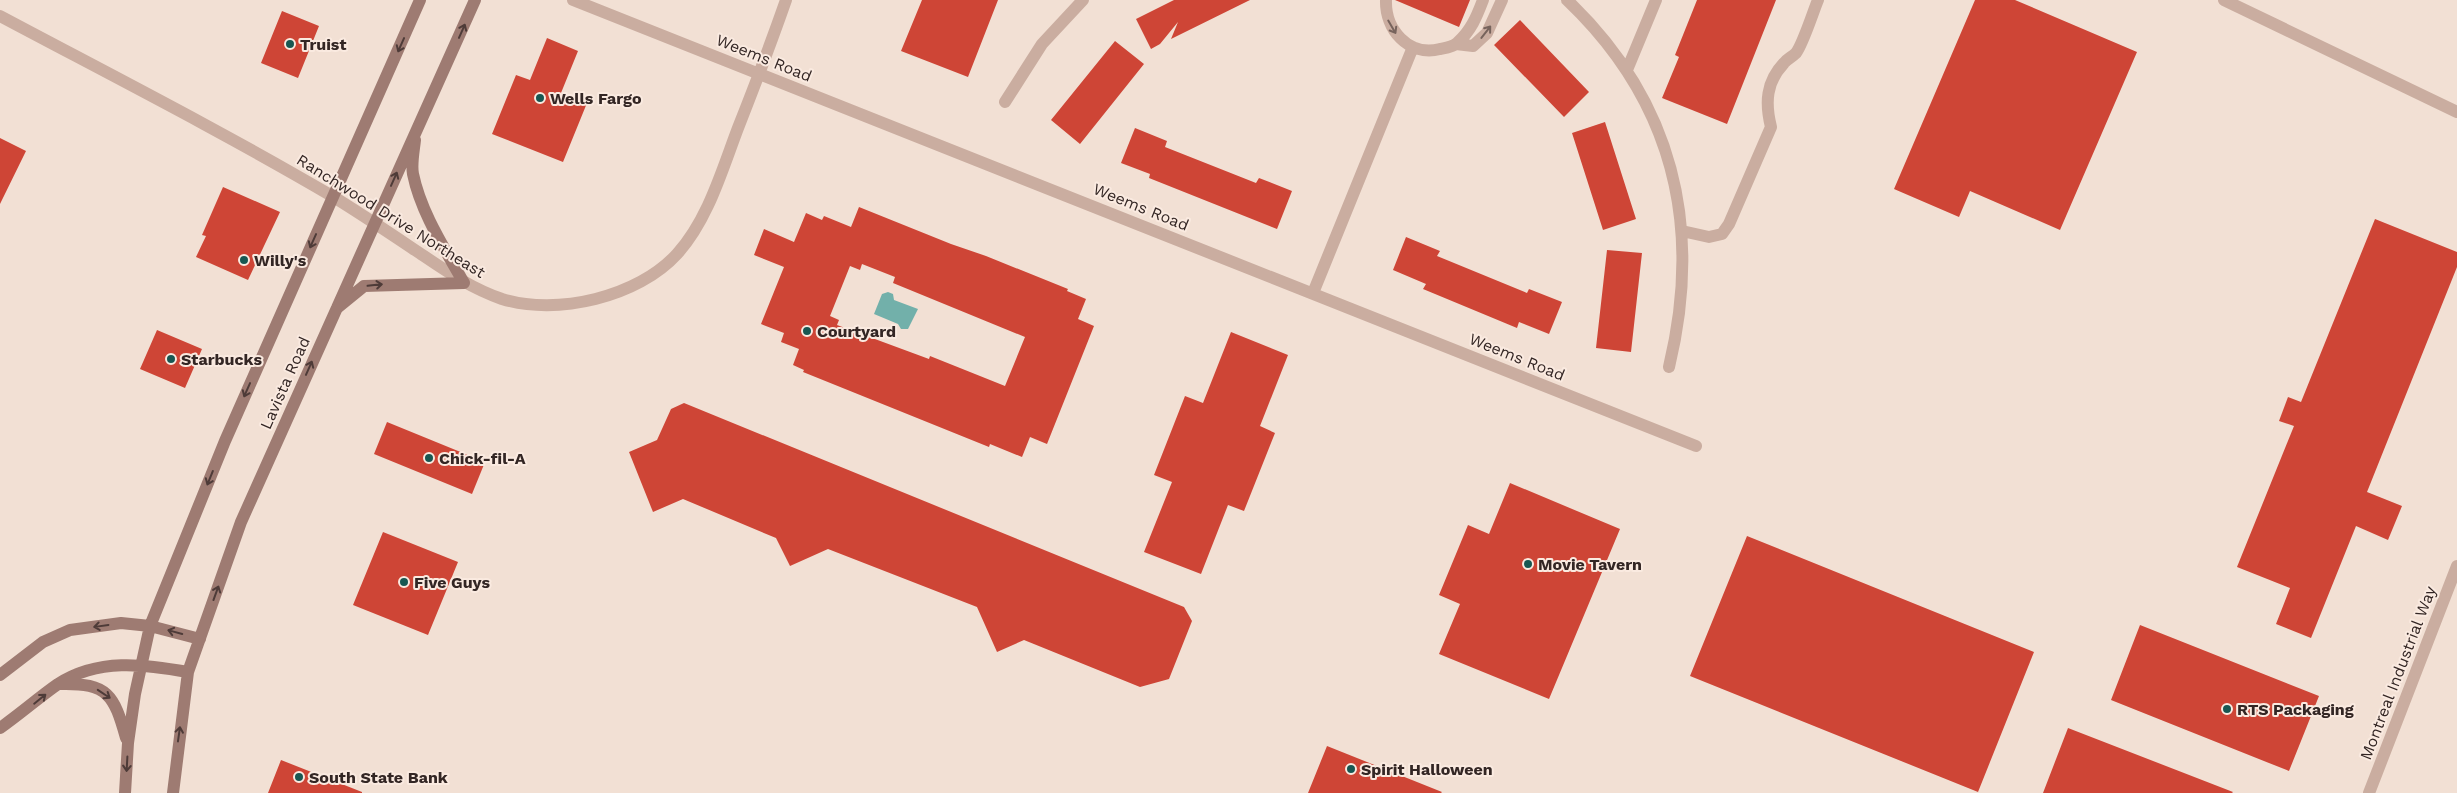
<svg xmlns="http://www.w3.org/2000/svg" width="2457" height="793" font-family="'Work Sans',sans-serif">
  <rect width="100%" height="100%" fill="#f2e0d4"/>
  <path fill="#72b0aa" d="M888,292L893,294L894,300L918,309L908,329H901L898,324L874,314L882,294Z"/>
  <path fill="#ce4536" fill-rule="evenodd" d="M922,0H998L968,77L901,51Z
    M1174,0H1250L1171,39L1178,22L1160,44L1151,49L1136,19Z
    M1395,0H1470L1459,27Z
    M1697,0H1776L1727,124L1662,98L1679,57L1675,55Z
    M1975,0H2015L2137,52L2060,230L1970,191L1959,217L1894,189Z
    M282,11L319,26L298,78L261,63Z
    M1520,20L1589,92L1564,117L1494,45Z
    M547,38L578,51L561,93L587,103L563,162L492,134L516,75L530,80Z
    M1115,41L1144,64L1080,144L1051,120Z
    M1605,122L1636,219L1603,230L1572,133Z
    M1135,128L1167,141L1165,147L1256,183L1259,178L1292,191L1277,229L1149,178L1150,174L1121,163Z
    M0,138L26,151L0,204Z
    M223,187L280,212L248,280L196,257L206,236L202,235Z
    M859,207L951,244L986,256L1068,289L1067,291L1086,299L1078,319L1094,326L1047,444L1030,437L1022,457L990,444L989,447L803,372L804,370L793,365L799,349L781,342L784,333L761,324L784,267L754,255L764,229L794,242L806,213L822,220L824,216L851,227ZM862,264L895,277L893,283L1025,337L1005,386L930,356L929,359L837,325L839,320L830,316L850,266L860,270Z
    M2375,219L2457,252V267L2367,492L2402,506L2388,540L2356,526L2311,638L2276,624L2290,588L2237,567L2294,426L2279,421L2288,397L2301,402Z
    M1406,237L1440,251L1437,256L1527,293L1529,289L1562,302L1549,334L1519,322L1517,328L1423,289L1426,284L1393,270Z
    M1607,250L1642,253L1631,352L1596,348Z
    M157,330L202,349L185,388L140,369Z
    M1231,332L1288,355L1260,426L1275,433L1244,511L1228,505L1201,574L1144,552L1172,482L1154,475L1185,396L1203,403Z
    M684,403L1184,607L1192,621L1169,679L1140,687L1024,640L997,652L977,607L828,549L790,566L776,538L683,499L653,512L629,452L657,440L671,409Z
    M387,422L485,462L472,494L374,454Z
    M1510,483L1620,529L1549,699L1439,654L1460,604L1439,595L1468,525L1489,534Z
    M383,532L458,562L428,635L353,605Z
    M1747,536L2034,652L1978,792L1690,676Z
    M2140,625L2319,696L2289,771L2111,700Z
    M2068,728L2233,792L2232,793H2043Z
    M1327,746L1442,792L1441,793H1308Z
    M281,760L362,792V793H268Z"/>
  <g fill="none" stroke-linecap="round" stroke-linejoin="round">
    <path stroke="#caada0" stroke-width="12" d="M573,0L1696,446
      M1386,0C1385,29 1408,57 1440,49C1445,48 1453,47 1457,43C1471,31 1477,16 1483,0
      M1567,0C1673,101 1703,226 1669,367
      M2224,0L2457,112
      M0,16C111,75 223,132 332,196C363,215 394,236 424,256C449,273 473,289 502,299C557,316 638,297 677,254C708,220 722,170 738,128C755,85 771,43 786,0
      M1456,44L1473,46L1487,33L1502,0
      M1627,70L1656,0
      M1005,102L1042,44L1083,0
      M1682,231L1709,237L1722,234L1729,224L1771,127C1765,103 1766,82 1784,63C1787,59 1792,57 1796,53C1803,44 1813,12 1818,0
      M1313,293L1413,47
      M2369,793L2457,566"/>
    <path stroke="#9e7b72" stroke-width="12" d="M337,308L364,286L464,283C445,249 421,213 413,174C411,164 414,150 415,140
      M0,675L43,642L70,630L121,623L150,626L200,639
      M61,684C108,683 114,695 126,738
      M0,728C20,714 38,698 58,684C98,658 144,664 188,672
      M125,793L128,743L135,694L150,626L225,441L420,0
      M173,793L188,672L241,522L475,0"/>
  </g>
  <defs><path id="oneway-shaft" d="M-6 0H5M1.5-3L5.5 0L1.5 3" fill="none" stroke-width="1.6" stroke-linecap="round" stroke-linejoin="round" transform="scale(1.25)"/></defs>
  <g stroke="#77635c">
    <use href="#oneway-shaft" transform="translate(1392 27) rotate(60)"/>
    <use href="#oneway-shaft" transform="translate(1486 32) rotate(-52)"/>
  </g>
  <g stroke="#4e3b38">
    <use href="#oneway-shaft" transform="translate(462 31) rotate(-66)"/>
    <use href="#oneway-shaft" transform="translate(401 45) rotate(114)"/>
    <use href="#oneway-shaft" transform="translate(394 179) rotate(-66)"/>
    <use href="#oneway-shaft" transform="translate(313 241) rotate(114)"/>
    <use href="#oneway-shaft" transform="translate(375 285) rotate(-6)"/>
    <use href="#oneway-shaft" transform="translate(309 368) rotate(-66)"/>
    <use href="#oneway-shaft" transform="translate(247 390) rotate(114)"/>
    <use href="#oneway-shaft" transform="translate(210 478) rotate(112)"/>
    <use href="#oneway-shaft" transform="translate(216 593) rotate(-70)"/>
    <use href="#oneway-shaft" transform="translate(101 626) rotate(172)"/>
    <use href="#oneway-shaft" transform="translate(175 632) rotate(-165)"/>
    <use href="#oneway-shaft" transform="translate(104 694) rotate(34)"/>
    <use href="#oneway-shaft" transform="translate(40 699) rotate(-39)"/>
    <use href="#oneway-shaft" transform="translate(179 734) rotate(-82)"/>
    <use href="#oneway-shaft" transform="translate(127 764) rotate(93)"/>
  </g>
  <g fill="#175752" stroke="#faeae0" stroke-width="2">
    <circle cx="290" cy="44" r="5"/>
    <circle cx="540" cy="98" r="5"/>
    <circle cx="244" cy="260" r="5"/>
    <circle cx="807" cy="331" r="5"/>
    <circle cx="171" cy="359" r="5"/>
    <circle cx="429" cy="458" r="5"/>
    <circle cx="1528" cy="564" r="5"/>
    <circle cx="404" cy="582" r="5"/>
    <circle cx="2227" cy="709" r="5"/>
    <circle cx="1351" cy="769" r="5"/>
    <circle cx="299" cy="777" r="5"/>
  </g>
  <g text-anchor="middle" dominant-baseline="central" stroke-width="4" stroke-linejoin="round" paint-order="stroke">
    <g font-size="16" font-weight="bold" fill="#332624" stroke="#faeae0" text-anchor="start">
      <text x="300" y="44">Truist</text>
      <text x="550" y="98">Wells Fargo</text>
      <text x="254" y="260">Willy's</text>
      <text x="817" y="331">Courtyard</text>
      <text x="181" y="359">Starbucks</text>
      <text x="439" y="458">Chick-fil-A</text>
      <text x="1538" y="564">Movie Tavern</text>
      <text x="414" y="582">Five Guys</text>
      <text x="2237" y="709">RTS Packaging</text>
      <text x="1361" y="769">Spirit Halloween</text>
      <text x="309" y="777">South State Bank</text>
    </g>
    <g font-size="16" fill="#332624" stroke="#faeae0">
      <text transform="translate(764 58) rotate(22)">Weems Road</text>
      <text transform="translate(1141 207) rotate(22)">Weems Road</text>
      <text transform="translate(391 216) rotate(32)">Ranchwood Drive Northeast</text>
      <text transform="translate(1517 357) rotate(22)">Weems Road</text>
      <text transform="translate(285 383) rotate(-66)">Lavista Road</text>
      <text transform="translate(2398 673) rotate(-69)">Montreal Industrial Way</text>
    </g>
  </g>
</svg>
